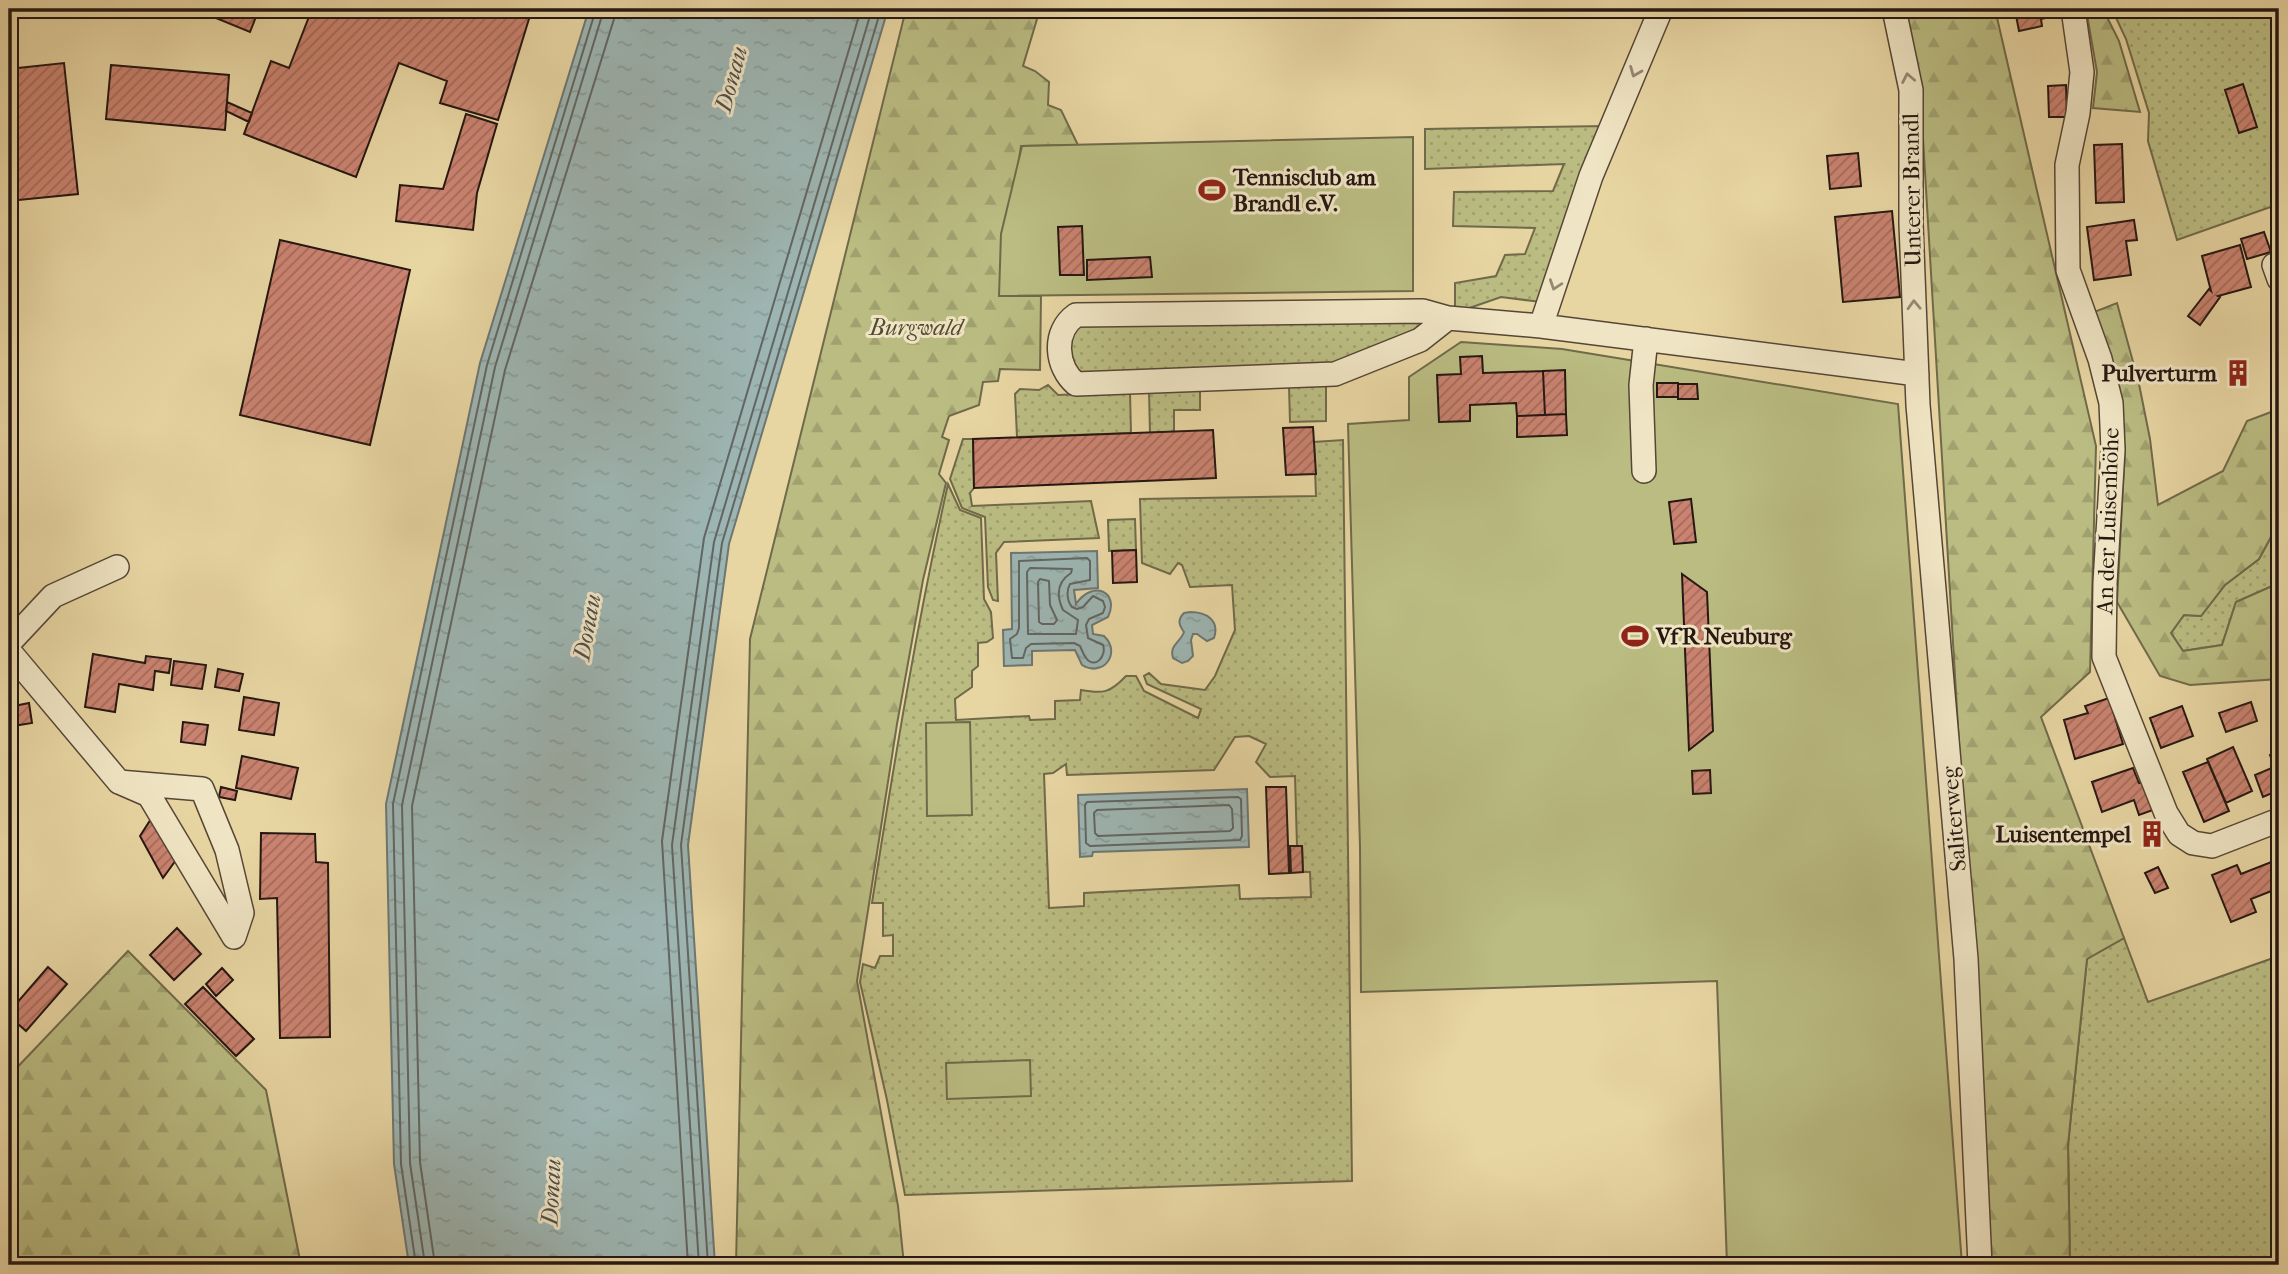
<svg xmlns="http://www.w3.org/2000/svg" width="2288" height="1274" font-family="'IM FELL French Canon',serif">
  <defs>
    <pattern id="green-dots" width="8" height="8" patternUnits="userSpaceOnUse" patternTransform="scale(1.75)"><rect width="8" height="8" fill="#babc82"/><path d="M2 2h.1M6 6h.1" fill="none" stroke="#a0a16f" stroke-width="1.8" stroke-linecap="round"/></pattern>
    <pattern id="forest-firs" width="22" height="20" patternUnits="userSpaceOnUse" patternTransform="scale(1.75)"><rect width="22" height="20" fill="#babc82"/><path d="M5 1l3.5 6h-7zM16 11l3.5 6h-7z" fill="#a0a16f"/></pattern>
    <pattern id="water-ripples" width="26" height="14" patternUnits="userSpaceOnUse" patternTransform="scale(1.75)"><rect width="26" height="14" fill="#9db5b2"/><path d="M2 4q2-2 4 0t4 0M15 11q2-2 4 0t4 0" fill="none" stroke="#879b98"/></pattern>
    <pattern id="building-hatch" width="6" height="6" patternUnits="userSpaceOnUse" patternTransform="scale(1.75)"><rect width="6" height="6" fill="#ca8370"/><path d="M-1 1l2-2M0 6l6-6M5 7l2-2" fill="none" stroke="#a46a5b"/></pattern>
  </defs>
  <rect width="100%" height="100%" fill="#e7d5a2"/>
  <filter id="stains"><feTurbulence type="fractalNoise" baseFrequency=".00286" numOctaves="4"/><feColorMatrix values="0 0 0 0 .2 0 0 0 0 .09 0 0 0 0 .02 0 0 0 .5 -.17"/></filter>
  <radialGradient id="worn" r=".72"><stop offset=".6" stop-color="#630" stop-opacity="0"/><stop offset="1" stop-color="#630" stop-opacity=".3"/></radialGradient>
  <path fill="url(#green-dots)" stroke="#706a4a" stroke-width="2" fill-rule="evenodd" d="M2112,9H2279V204L2177,240L2148,141L2149,113L2126,39Z
    M1606,126L1541,302L1501,297L1455,313V283L1496,276L1505,255L1525,254L1535,228L1453,226L1454,192L1553,191L1564,164L1425,169V129Z
    M1422,314L1424,322L1416,336L1334,370L1078,379L1067,366L1066,331L1077,320Z
    M1326,384V421L1290,422L1289,386Z
    M1048,385L1058,395L1130,392L1131,433L1017,437L1015,394L1020,389L1039,390Z
    M1200,390V410H1174V432L1150,433L1149,391Z
    M963,439H973L974,488L970,493L972,506L1091,501L1099,538L1004,542L996,553L998,601L993,600L988,587L985,517L962,508L950,479Z
    M1343,440L1352,1181L905,1195L887,1100L860,982L863,964L875,968L880,956H893V935L883,936V903H872C894,763 917,623 948,484L960,510L981,518L984,599L991,612L993,638L987,642L978,643V666L972,671V687L955,699L956,720L1029,716L1030,720L1055,719V701L1080,700L1081,690C1103,694 1110,693 1126,676H1136L1144,691L1198,718L1201,709L1147,684L1144,676L1149,673L1161,684L1205,690L1215,676L1235,630L1232,585L1190,587L1182,565L1178,563L1170,574L1142,563L1140,499L1316,496L1314,442ZM1249,736L1266,744L1256,762L1270,777L1295,776L1297,846H1302L1303,872H1310L1311,897L1240,899L1239,885L1084,893V906L1049,908L1044,774L1053,773L1066,764L1067,775L1214,770L1235,737Z
    M1135,519L1136,550L1109,551L1108,520Z
    M2279,531V583L2236,602L2222,645L2183,651L2171,633L2184,615L2201,616L2225,585L2259,559L2272,535Z
    M2124,938L2148,1002L2279,956V1265H2070L2068,1145L2087,959Z"/>
  <path fill="url(#forest-firs)" stroke="#706a4a" stroke-width="2" d="M906,9H1040L1023,66L1035,71L1049,82L1048,105L1061,110L1078,145L1021,146L999,296H1041L1040,370L1000,369L998,381L983,382L979,405L949,416L942,437L949,440L939,474L946,483L923,580L897,724L857,981L898,1206L904,1265H736L750,639Z
    M1904,9H1995L2096,446L2090,672L2041,717L2124,938L2087,959L2068,1145L2070,1265H1990L1920,88Z
    M2086,9H2103L2119,41L2140,112L2093,108L2097,72Z
    M2117,303L2139,384L2150,439L2158,505L2223,471L2247,421L2279,409V531L2272,535L2259,559L2225,585L2201,616L2184,615L2171,633L2183,651L2222,645L2236,602L2279,583V679L2190,685L2160,676L2117,602L2125,448L2094,312Z
    M128,951L266,1090L301,1265H9V1076Z"/>
  <path fill="#babc82" stroke="#706a4a" stroke-width="2" d="M1413,137V291L999,296L1001,234L1022,146Z
    M1461,342L1562,349L1898,404L1962,1265H1727L1717,981L1361,992L1360,847L1348,424L1409,420V377Z
    M970,722L972,815L927,816L926,723Z
    M1030,1060L1031,1096L947,1099L946,1063Z"/>
  <path fill="url(#water-ripples)" stroke="#6d7672" stroke-width="2" d="M589,9H888L729,544L688,845L715,1265H409L394,1164L386,804L480,363Z
    M1097,551L1098,588L1074,590L1076,604C1093,579 1120,592 1108,617L1092,625L1093,634L1104,636C1122,653 1103,678 1082,665L1075,650L1032,651V665L1004,666L1003,630L1012,629L1011,553Z
    M1190,612C1206,612 1220,620 1214,638L1207,641L1197,634H1193L1191,640L1193,656L1188,661L1182,663L1173,658C1169,645 1180,643 1184,632C1179,625 1177,620 1184,613Z
    M1247,789L1249,847L1093,852L1092,856L1080,857L1078,795Z"/>
  <g fill="none" stroke-linecap="round" stroke-linejoin="round">
    <path stroke="#626662" stroke-width="2" d="M1087,558L1090,561V580L1070,584C1066,591 1067,601 1072,607L1077,609L1083,607L1093,596L1103,601L1105,607L1103,613L1089,619L1086,625L1088,638L1103,645C1107,656 1095,670 1086,658C1083,654 1082,650 1080,646L1074,643L1031,644L1026,648L1023,658H1012L1010,639L1017,634L1019,628V561Z
      M1030,568L1072,569L1071,573C1057,582 1056,595 1063,610L1078,620L1076,634H1028L1027,572Z
      M1040,579L1049,581L1050,605L1057,620L1054,624H1042L1039,622L1038,582Z
      M1238,797L1241,799L1242,836L1240,840L1090,846L1086,843L1085,805L1087,802Z
      M1229,805L1232,809L1233,828L1230,831L1098,836L1095,833L1094,813L1097,810Z
      M416,1265L401,1164L393,804L487,365L596,9
      M425,1265L410,1163L402,805L495,367L604,9
      M435,1265L420,1162L412,806L505,370L614,19L615,9
      M688,1265L662,841L704,538L861,9
      M699,1265L672,845L714,542L872,9
      M708,1265L681,845L722,543L881,9"/>
  </g>
  <path fill="url(#building-hatch)" stroke="#261712" stroke-width="2" d="M194,9H259L250,32Z
    M312,9L468,10L532,9L498,120L440,103L447,81L399,63L356,177L244,134L271,61L289,68Z
    M2022,9H2063L2064,14L2041,19L2042,26L2019,31L2015,10Z
    M64,63L78,194L9,201V69Z
    M111,65L229,75L225,130L106,119Z
    M2243,84L2257,127L2239,133L2225,90Z
    M2066,85L2067,117H2049L2048,86Z
    M227,102L252,113L249,122L226,111Z
    M466,114L497,124L477,193L473,230L396,221L400,185L443,189Z
    M2122,144L2124,202L2096,203L2094,145Z
    M1858,153L1861,186L1830,189L1827,156Z
    M1892,211L1900,297L1843,302L1835,217Z
    M2134,220L2137,240L2126,241L2131,275L2094,280L2087,227Z
    M1082,226L1084,275H1060L1058,227Z
    M2264,232L2271,252L2247,259L2241,239Z
    M280,240L410,270L370,445L240,415Z
    M2240,245L2251,287L2218,296L2220,297L2200,325L2188,316L2209,289L2211,291L2202,256Z
    M1150,257L1152,277L1087,280V260Z
    M1482,356L1483,373L1543,371L1545,415L1517,416L1516,403L1470,405V421L1439,422L1437,375L1461,374L1460,357Z
    M2228,363L2247,364V383H2228Z
    M1565,370L1566,414L1545,415L1543,371Z
    M1657,383H1678V397H1657Z
    M1678,384H1697L1698,399H1678Z
    M1566,414L1567,435L1517,437V416Z
    M1313,427L1316,474L1286,475L1283,428Z
    M1213,430L1216,478L974,488L973,439Z
    M1691,499L1696,542L1674,544L1669,502Z
    M1136,550L1137,582L1113,583L1112,551Z
    M1682,574L1707,592L1713,731L1689,750Z
    M93,654L145,663L146,656L171,659L169,673L155,671L153,690L119,684L115,712L85,707Z
    M174,661L206,665L202,689L171,685Z
    M218,669L243,674L239,691L215,687Z
    M244,697L279,703L274,735L239,730Z
    M2109,698L2123,744L2075,759L2064,720L2088,713L2085,706Z
    M2251,702L2257,721L2226,732L2219,713Z
    M29,703L32,723L13,726L9,707Z
    M2182,706L2193,736L2161,748L2150,718Z
    M183,722L208,725L205,745L181,742Z
    M2233,747L2252,791L2226,803L2207,759Z
    M2279,751V779L2270,755Z
    M242,756L298,768L291,799L236,788Z
    M2208,762L2229,811L2204,822L2183,772Z
    M2274,767L2279,779V790L2263,797L2255,775Z
    M2133,768L2139,783L2143,782L2153,810L2139,815L2134,800L2102,812L2092,782Z
    M1710,770L1711,793L1693,794L1692,771Z
    M221,787L237,791L235,800L219,797Z
    M1266,787H1286L1289,873L1269,874Z
    M151,819L176,860L163,878L140,836Z
    M2145 834a7 7 0 1 1 14 0a7 7 0 1 1-14 0Z
    M261,833L315,834L316,862L328,863L330,1037L280,1038L277,898L260,899Z
    M1290,846H1302L1303,872L1291,873Z
    M2279,859V888L2251,899L2256,912L2231,922L2212,875L2237,865L2241,874Z
    M2158,867L2168,888L2155,893L2145,873Z
    M177,928L201,954L174,980L150,955Z
    M48,967L67,984L26,1031L9,1016V1012Z
    M222,968L233,980L216,996L206,984Z
    M203,987L254,1039L236,1056L185,1004Z"/>
  <g fill="none" stroke-linecap="round" stroke-linejoin="round">
    <defs>
      <path id="minor" d="M1894,9L1911,90V224L1918,405L1966,959L1980,1265
        M2073,9L2082,72L2078,113L2067,165L2068,270L2100,359L2111,403L2113,450L2105,583L2104,657L2166,813L2179,834L2193,843L2212,846L2279,820
        M2274,265L2279,279
        M1423,311L1448,318L1420,340L1335,374L1076,384C1056,367 1052,332 1076,315Z
        M1448,318L1541,326L1917,374
        M1541,326L1591,176L1661,9
        M1644,471L1641,385L1646,339
        M9,643L53,596L117,567
        M9,651L119,782L149,795L234,937L242,913L227,850L202,789L119,782"/>
    </defs>
    <use href="#minor" stroke="#564636" stroke-width="26"/>
    <use href="#minor" stroke="#efe4c3" stroke-width="23"/>
  </g>
  <defs><path id="oneway-chevron" d="M-2-3.5L2.5 0L-2 3.5" fill="none" stroke-width="1.6" stroke-linecap="round" stroke-linejoin="round" transform="scale(1.75)"/></defs>
  <g stroke="#958873">
    <use href="#oneway-chevron" transform="translate(1635 72) rotate(112)"/>
    <use href="#oneway-chevron" transform="translate(1908 78) rotate(-101)"/>
    <use href="#oneway-chevron" transform="translate(1555 285) rotate(109)"/>
    <use href="#oneway-chevron" transform="translate(1914 305) rotate(-92)"/>
  </g>
  <defs>
    <symbol id="stadium-bare" viewBox="-9 -9 18 18"><path d="M0-5a6.5 5 0 1 0 0 10a6.5 5 0 1 0 0-10ZM-3.5-1.8h7v3.6h-7Z" fill="#8f2418" stroke="#efe4c3" stroke-width="2.5" paint-order="stroke"/></symbol>
    <symbol id="building-bare" viewBox="-9 -9 18 18"><path d="M-4-6H4V6H1V3H-1V6H-4ZM-2.5-4.3h1.7v1.8h-1.7ZM.8-4.3h1.7v1.8H.8ZM-2.5-1h1.7V.8h-1.7ZM.8-1h1.7V.8H.8Z" fill="#8f2418" stroke="#efe4c3" stroke-width="2.5" paint-order="stroke"/></symbol>
  </defs>
  <g fill-rule="evenodd">
    <use href="#stadium-bare" x="1193" y="171" width="38" height="38"/>
    <use href="#building-bare" x="2219" y="354" width="38" height="38"/>
    <use href="#stadium-bare" x="1616" y="617" width="38" height="38"/>
    <use href="#building-bare" x="2133" y="815" width="38" height="38"/>
  </g>
  <g text-anchor="middle" dominant-baseline="central" stroke-width="6" stroke-linejoin="round" paint-order="stroke">
    <g font-size="23" font-weight="bold" fill="#261712" stroke="#efe4c3" text-anchor="start">
      <text x="1233" y="177">Tennisclub am<tspan x="1233" dy="26">Brandl e.V.</tspan></text>
      <text x="2217" y="373" text-anchor="end">Pulverturm</text>
      <text x="1656" y="636">VfR Neuburg</text>
      <text x="2131" y="834" text-anchor="end">Luisentempel</text>
    </g>
    <g font-size="23" fill="#261712" stroke="#efe4c3">
      <text transform="translate(1912 190) rotate(-91)">Unterer Brandl</text>
      <text transform="translate(2108 521) rotate(-88)">An der Luisenhöhe</text>
      <text transform="translate(1954 819) rotate(-95)">Saliterweg</text>
    </g>
    <g font-size="23" font-style="italic" fill="#524934" stroke="#efe4c3">
      <text x="916" y="327">Burgwald</text>
    </g>
    <g font-size="24" font-style="italic" fill="#504e4a" stroke="#efe4c3">
      <text transform="translate(731 79) rotate(-75)">Donau</text>
      <text transform="translate(587 627) rotate(-80)">Donau</text>
      <text transform="translate(551 1192) rotate(-87)">Donau</text>
    </g>
  </g>
  <rect width="2288" height="1274" fill="none" stroke="#e7d5a2" stroke-width="35"/>
  <rect x="10" y="10" width="2267" height="1253" fill="none" stroke="#261712" stroke-width="3.5"/>
  <rect x="18" y="18" width="2253" height="1239" fill="none" stroke="#261712" stroke-width="2"/>
  <rect width="100%" height="100%" filter="url(#stains)"/>
  <rect width="100%" height="100%" fill="url(#worn)"/>
</svg>
